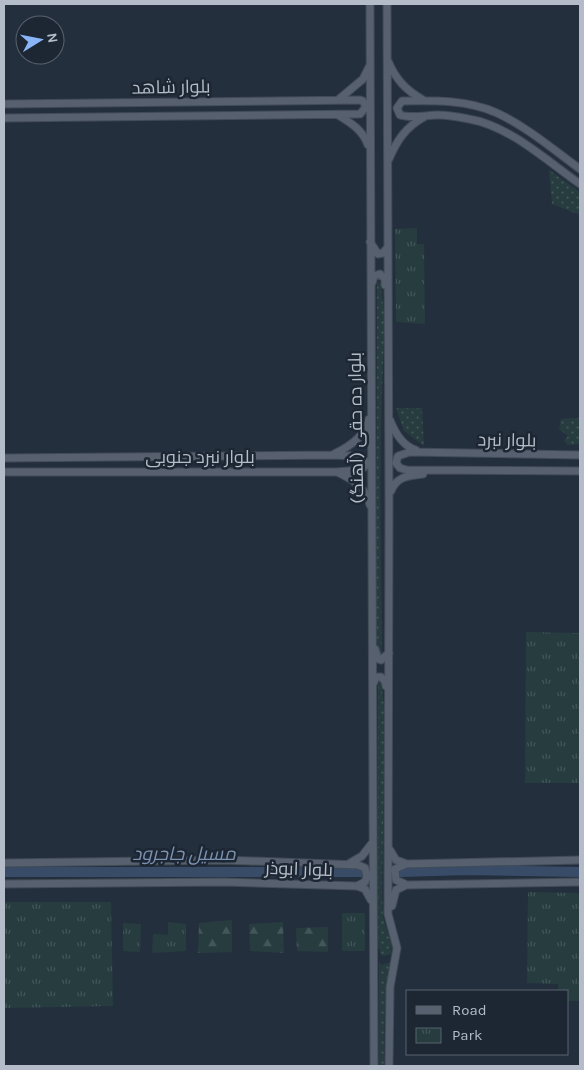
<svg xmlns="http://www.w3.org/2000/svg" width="584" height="1070" font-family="Karla,Cairo,sans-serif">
  <defs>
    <pattern id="grass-dots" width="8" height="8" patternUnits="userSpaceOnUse" patternTransform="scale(1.25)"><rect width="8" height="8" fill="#263c3f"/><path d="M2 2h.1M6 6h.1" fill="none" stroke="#435659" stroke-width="1.8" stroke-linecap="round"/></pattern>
    <pattern id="forest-firs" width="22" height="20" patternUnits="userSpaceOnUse" patternTransform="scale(1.25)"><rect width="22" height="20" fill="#263c3f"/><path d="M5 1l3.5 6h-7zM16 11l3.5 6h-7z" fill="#435659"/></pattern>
    <pattern id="park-tufts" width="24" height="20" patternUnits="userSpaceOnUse" patternTransform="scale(1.25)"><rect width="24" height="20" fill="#263c3f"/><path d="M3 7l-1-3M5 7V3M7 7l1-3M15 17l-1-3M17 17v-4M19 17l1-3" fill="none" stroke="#435659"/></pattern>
  </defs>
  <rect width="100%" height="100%" fill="#242f3e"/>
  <path fill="url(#grass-dots)" d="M549,170L580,192V215L552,204Z
    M377,281L382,285C380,299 386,312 385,327C378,435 381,544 382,652L380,655L378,652L376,629Z
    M396,408H422L424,446L404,431Z
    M580,418V444L568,445L564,441L568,436L559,429L561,419Z
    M381,681L385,713L382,892L383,917L392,946L391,954L384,956L381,955L378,946V682Z
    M379,961L381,965L391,962L385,1008L384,1066H379Z"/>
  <path fill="url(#forest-firs)" d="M232,920V952L198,953L199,923Z
    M283,922L284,953L250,951L249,924Z
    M328,927V952L297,951L296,928Z"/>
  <path fill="url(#park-tufts)" d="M417,228V244H424L425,324L396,322L395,229Z
    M526,632L580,633V783H525Z
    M528,892L580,893V1001H568V991H558V984L527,983Z
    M4,902H111L113,1006L4,1008Z
    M342,913H365V951H342Z
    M168,922L186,924V951L152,953L153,934L168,935Z
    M123,923L141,924L140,952L123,951Z"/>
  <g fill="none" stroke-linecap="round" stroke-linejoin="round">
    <path stroke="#394c67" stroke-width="10" d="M4,872H364
      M401,872L466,870L580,872"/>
    <defs>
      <path id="major" d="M370,4L374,1066
        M387,4L389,504L388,914L397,948L390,987L389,1066
        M388,61C396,80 406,90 423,100
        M338,100L363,79L369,67
        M4,104L360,100L363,101L366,107L360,114L4,118
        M338,115C351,123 363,130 368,145
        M389,159C397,140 406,127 424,117
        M580,169C554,150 527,127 497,113C469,100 433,100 402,101L397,108L400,115C412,119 426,115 438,115C448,115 459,117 469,119C510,126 547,161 580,184
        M370,242L378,254L383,253L388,247
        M372,283L374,276L380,274L385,279V285
        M390,420C395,433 403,446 416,450
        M334,454C349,447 365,437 369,419
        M580,455L410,452L398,456L396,463L400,468L407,470L580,471
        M4,458L332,455L356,456L365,460L366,465L361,470L336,472H4
        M337,472C352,479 367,488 370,505
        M391,491C397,476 408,476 423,474
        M375,649L378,659L381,660L389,653
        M373,684L376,677H381L385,681L386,686
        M390,850L396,860L407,864L580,860
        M4,863L224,860L358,865L365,868L367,876L365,882L357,886
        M350,863L362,856L373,842
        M4,884L224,882L357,886L365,889L371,900
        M405,884L396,880L395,869L406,864
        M392,906L396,890L406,885L580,882"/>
    </defs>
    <use href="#major" stroke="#414a57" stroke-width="9"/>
    <use href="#major" stroke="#56606e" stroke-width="7"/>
  </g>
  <g text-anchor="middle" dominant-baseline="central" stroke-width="5" stroke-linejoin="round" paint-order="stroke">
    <g font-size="18" fill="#b4bcc9" stroke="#1d2633">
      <text transform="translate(171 87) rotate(-1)">بلوار شاهد</text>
      <text transform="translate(356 428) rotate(-91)">بلوار ده حقی (آهنگ)</text>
      <text transform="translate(507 440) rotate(1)">بلوار نبرد</text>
      <text x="200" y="457">بلوار نبرد جنوبی</text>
      <text transform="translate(299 869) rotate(2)">بلوار ابوذر</text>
    </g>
    <g font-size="19" font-style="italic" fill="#7c92b1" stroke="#1d2633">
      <text x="184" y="854">مسیل جاجرود</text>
    </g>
  </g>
  <rect width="584" height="1070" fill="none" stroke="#b4bcc9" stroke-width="10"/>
  <rect x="406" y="990" width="162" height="65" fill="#1d2633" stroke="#59626f"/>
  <rect x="416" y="1006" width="25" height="8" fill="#56606e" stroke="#59626f"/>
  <text x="452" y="1015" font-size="15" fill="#b4bcc9">Road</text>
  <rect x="416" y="1028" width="25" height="15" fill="url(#park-tufts)" stroke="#59626f"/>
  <text x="452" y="1040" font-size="15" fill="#b4bcc9">Park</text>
  <g transform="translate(40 40) rotate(80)"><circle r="24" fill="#1d2633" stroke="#59626f"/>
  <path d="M0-4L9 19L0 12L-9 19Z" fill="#8ab4f8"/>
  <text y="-8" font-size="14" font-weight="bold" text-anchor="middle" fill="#b4bcc9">N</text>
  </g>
</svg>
